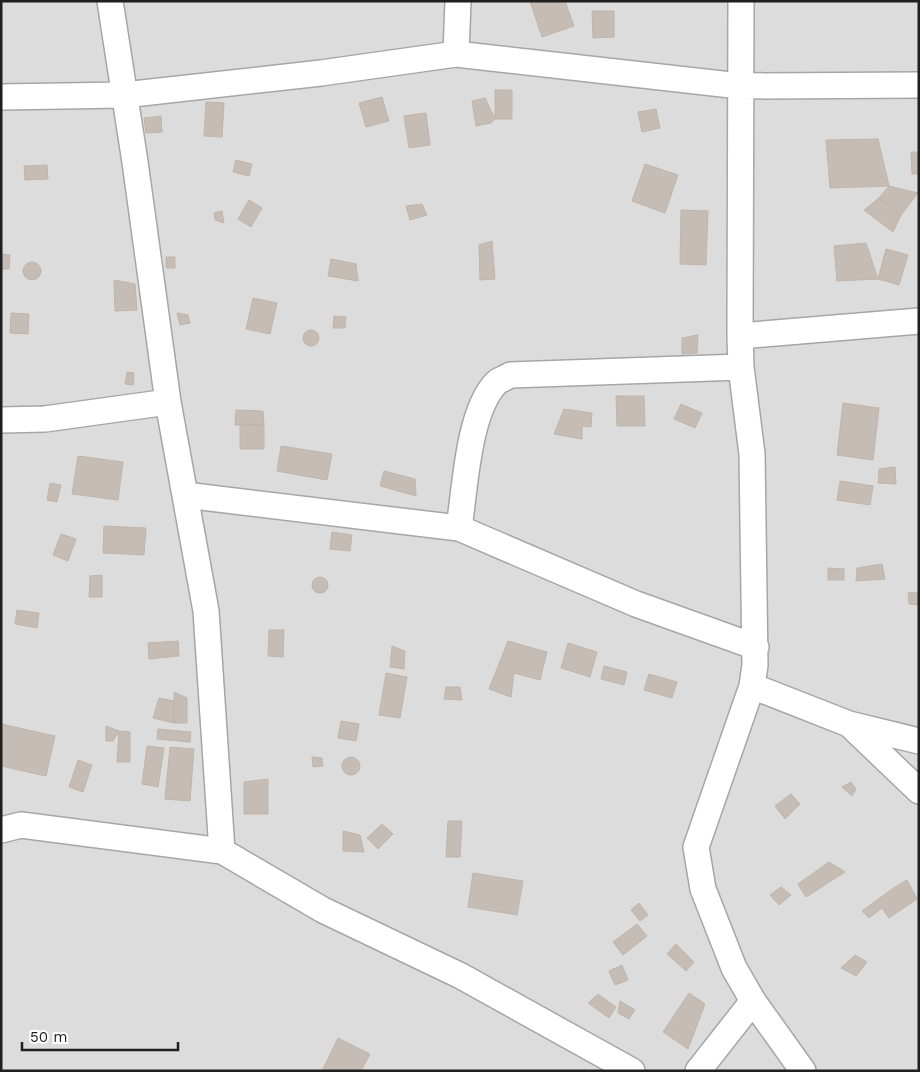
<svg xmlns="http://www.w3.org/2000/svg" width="920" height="1072" font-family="'Work Sans',sans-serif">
  <rect width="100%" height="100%" fill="#f0ede6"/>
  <path fill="#dddcdc" d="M1,1H919V1071H1Z"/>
  <path fill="#c5bcb5" stroke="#c2b4a8" d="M530,1H565L574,26L542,37Z
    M592,11H614V37L593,38Z
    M495,90H512V119H495Z
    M382,97L389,121L366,127L359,103Z
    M485,98L495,119L491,123L476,126L472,101Z
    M206,102L224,103L222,137L204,136Z
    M656,109L660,128L642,132L638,112Z
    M426,113L430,145L409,148L404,116Z
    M161,116L162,132L146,133L144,118Z
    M878,139L889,186L830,188L826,140Z
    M911,152H919V174H912Z
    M236,160L252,164L249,176L233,172Z
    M645,164L678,175L665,213L632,201Z
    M47,165L48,179L25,180L24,166Z
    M889,186L918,193L901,215L879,198Z
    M879,198L901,215L893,232L864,210Z
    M249,200L262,208L251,227L238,219Z
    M422,204L427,215L410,220L406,206Z
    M681,210L708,211L706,265L680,264Z
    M222,211L224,223L215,220L214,213Z
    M492,241L495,279L480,280L479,245Z
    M866,243L878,279L837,281L834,246Z
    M886,249L908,255L899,285L878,279Z
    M1,254L10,255L9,269H1Z
    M166,257H175V268H166Z
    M331,259L356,264L358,281L328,276Z
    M23 271a9 9 0 1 1 18 0a9 9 0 1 1-18 0Z
    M114,280L135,284L137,310L115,311Z
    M253,298L277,303L270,334L246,329Z
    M11,313L29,314L28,334L10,333Z
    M177,313L188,315L190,323L180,325Z
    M334,316L346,317L345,328H333Z
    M303 338a8 8 0 1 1 16 0a8 8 0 1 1-16 0Z
    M698,335L697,353L682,354V338Z
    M127,372L134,373L133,385L125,384Z
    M616,396H644L645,426H617Z
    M843,403L879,408L873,460L837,455Z
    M681,404L702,413L695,428L674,419Z
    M564,409L592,413L591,427L582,426V439L554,434Z
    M236,410L263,411L264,425H235Z
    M240,424L264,425V449H240Z
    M281,446L332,454L327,480L277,471Z
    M78,456L123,462L118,500L72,494Z
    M895,467L896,484L878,483L879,469Z
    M384,471L415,479L416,496L380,486Z
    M840,481L873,486L870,505L837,500Z
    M50,483L61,485L57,502L47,500Z
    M104,526L146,528L144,555L103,553Z
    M332,532L352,535L350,551L330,549Z
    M61,534L76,539L68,561L53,555Z
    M882,564L885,579L856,581L857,568Z
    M828,568L844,569V580H828Z
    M102,575V597H89L90,576Z
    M312 585a8 8 0 1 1 16 0a8 8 0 1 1-16 0Z
    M919,592V605L909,604L908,593Z
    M17,610L39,613L37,628L15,624Z
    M269,630H284L283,657L268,656Z
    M178,641L179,656L149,659L148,643Z
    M508,641L547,652L540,680L514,673L511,697L489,689Z
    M568,643L597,652L590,677L561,668Z
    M392,646L405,651L404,669L390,667Z
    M604,666L627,672L624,685L601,679Z
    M386,673L407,677L400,718L379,715Z
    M649,674L677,682L672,698L644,690Z
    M446,687H460L462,700L444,699Z
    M174,692L187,698V723H174Z
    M159,698L174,701V723L153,718Z
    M341,721L359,724L356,741L338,738Z
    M1,724L55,736L46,776L1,766Z
    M106,726L119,731L113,741H106Z
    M158,729L191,732L190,742L157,739Z
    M119,731L130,732V762H117Z
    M147,746L164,748L158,787L142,784Z
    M170,747L194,749L190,801L165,799Z
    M342 766a9 9 0 1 1 18 0a9 9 0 1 1-18 0Z
    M312,757L322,758L323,766L313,767Z
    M78,760L92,765L83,792L69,787Z
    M268,779V814H244V782Z
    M851,782L856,789L852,796L842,787Z
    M791,794L800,804L785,819L775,806Z
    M448,821H462L460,857H446Z
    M382,824L393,834L378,849L367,838Z
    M343,831L360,835L364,852L343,851Z
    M829,862L845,872L806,897L798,884Z
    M473,873L523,881L517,915L468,907Z
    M907,880L917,899L889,918L882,908L869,918L862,911L895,887Z
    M781,887L791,895L779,905L770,895Z
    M639,903L648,915L640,921L631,910Z
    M637,924L647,936L623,955L613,942Z
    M676,944L694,962L686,971L667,954Z
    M855,955L867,962L856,976L841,968Z
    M622,965L628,980L615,985L609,971Z
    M689,993L705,1004L688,1049L663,1032Z
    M598,994L616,1007L609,1018L588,1003Z
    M620,1001L635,1010L629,1019L618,1013Z
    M338,1038L370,1054L361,1071H322Z"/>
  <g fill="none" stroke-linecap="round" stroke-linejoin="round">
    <defs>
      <path id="minor" d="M741,1L740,336L741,367L752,454L755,665L752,686L696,847L703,889L734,968L753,1001L803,1071
        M456,54L458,1
        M1,97L124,95L321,73L456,54L740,86L919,85
        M740,336L919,321
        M1,420L45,419L168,402
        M185,495L459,528L636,604L756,647
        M459,528C465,489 468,412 496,383C499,380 506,378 510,375L741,367
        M752,686L849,724L919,741
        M850,725L919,791
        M1,830L21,825L222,851L206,611L168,402L135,162L110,1
        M222,851L323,910L461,976L632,1071
        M698,1071L753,1001"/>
    </defs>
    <use href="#minor" stroke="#a6a6a6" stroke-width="28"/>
    <use href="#minor" stroke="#fff" stroke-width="25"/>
  </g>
  <rect width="920" height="1072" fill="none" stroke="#1f1f1f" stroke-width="5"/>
  <path d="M22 1042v8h156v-8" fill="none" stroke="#1f1f1f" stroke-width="2.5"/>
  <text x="30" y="1042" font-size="15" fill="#1f1f1f" stroke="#ffffff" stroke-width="4" paint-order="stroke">50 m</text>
</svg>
